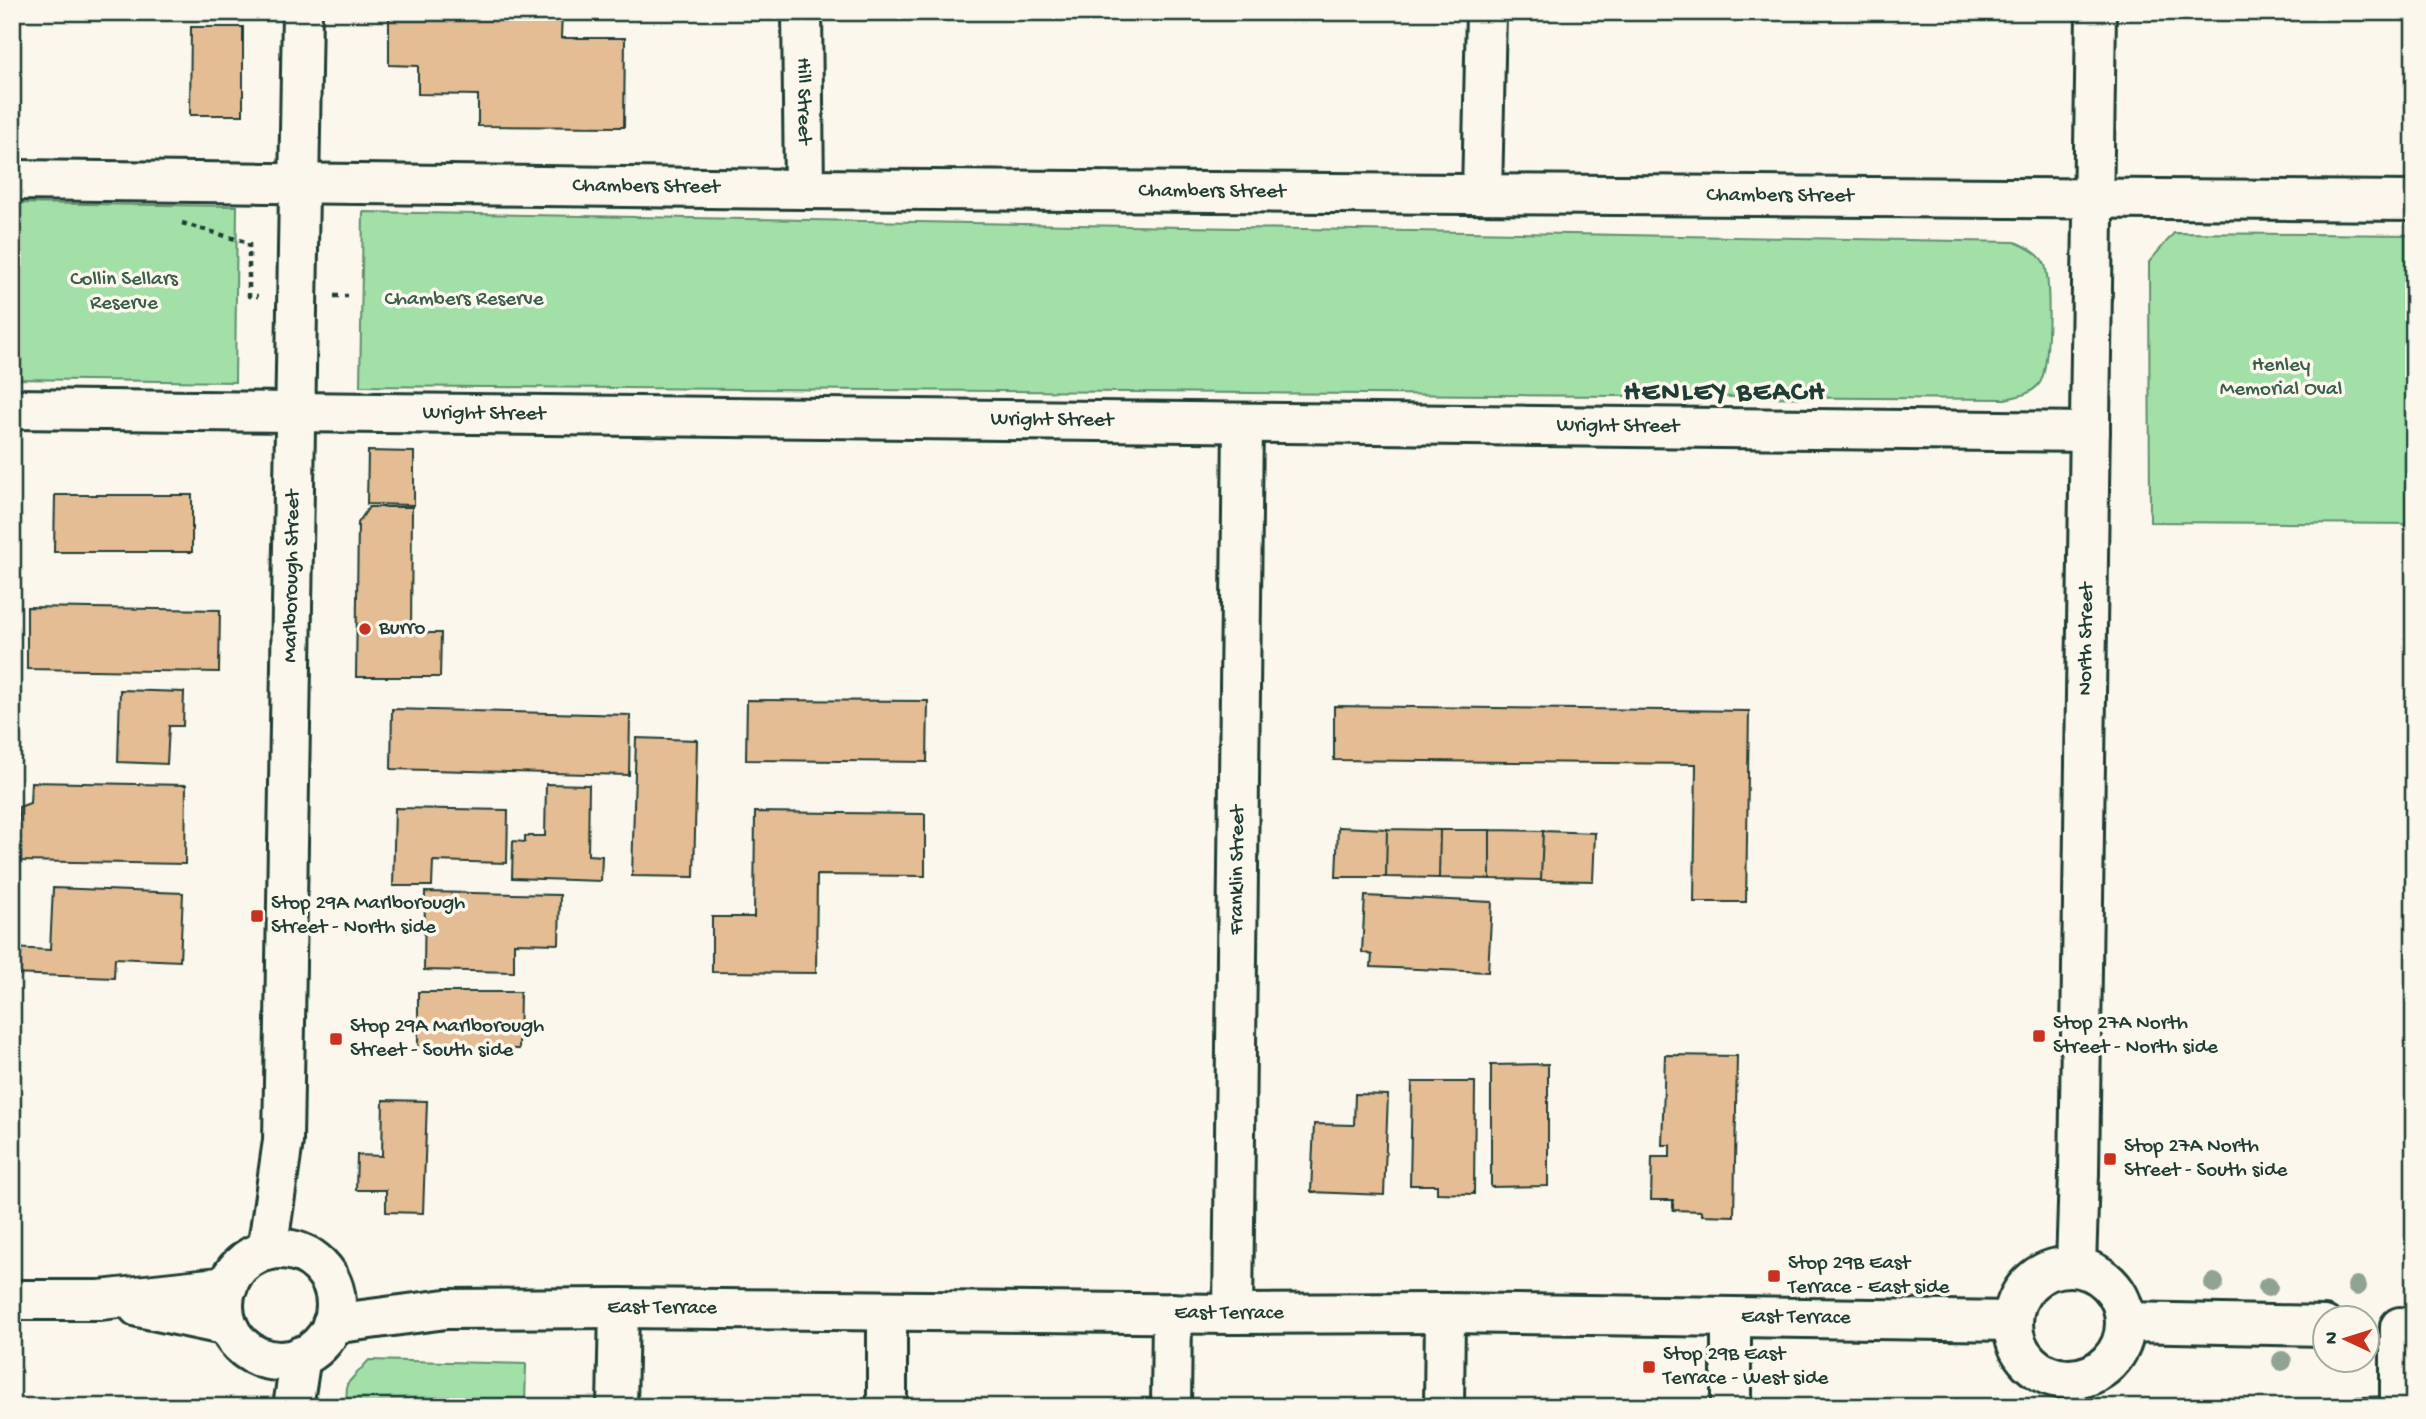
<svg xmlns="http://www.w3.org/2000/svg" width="2426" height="1419" font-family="'Gochi Hand',sans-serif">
  <rect width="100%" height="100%" fill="#fbf7ec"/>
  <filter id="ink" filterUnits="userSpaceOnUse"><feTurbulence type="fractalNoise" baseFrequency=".0143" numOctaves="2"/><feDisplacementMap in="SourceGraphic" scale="14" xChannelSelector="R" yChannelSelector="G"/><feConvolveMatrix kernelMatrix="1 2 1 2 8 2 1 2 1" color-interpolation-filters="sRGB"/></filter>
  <g filter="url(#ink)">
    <path fill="#a2e0a8" stroke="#608e6e" stroke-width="2" d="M12,203L237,206L235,382L12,379Z
      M363,212L2015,242C2026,247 2040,253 2045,265C2051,282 2050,371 2039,384C2030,395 2018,396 2005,399L360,386Z
      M2174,233L2414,235V524L2150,522L2149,262Z
      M369,1360L526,1364L525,1407H346L347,1384Z"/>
    <path fill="#e5bd95" stroke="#1f3d34" stroke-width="2" d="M389,12H562L561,38H625L624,127L478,126V95L418,94V66L389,65Z
      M191,27H243V115H190Z
      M368,451L414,452V505L367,504Z
      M55,495H192V552H54Z
      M369,507H412L411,633H441L440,677H356L358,523Z
      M27,607L220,610L219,672L27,669Z
      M120,690L184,692L183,726H169L167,764L118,762Z
      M747,700L928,701L927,762L746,760Z
      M1334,706L1749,711L1746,902H1694L1696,764L1334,760Z
      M392,709L630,715L629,775L391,769Z
      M636,738L697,740L694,877L632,876Z
      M31,782L186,785L185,864L19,861V807L30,803Z
      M546,784L589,785L588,855L602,856L601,881L512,878L513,841L525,842V836H545Z
      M395,808L508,810L507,863L433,861L432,886H393Z
      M755,812L925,814V876L817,875L816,973L712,972V917H754Z
      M1338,827L1387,829L1386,877H1336Z
      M1387,829L1440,830L1439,878L1386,877Z
      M1440,830H1490V879L1439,878Z
      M1490,830L1543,831L1541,880L1490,879Z
      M1543,831L1595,833L1593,881L1541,880Z
      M53,888L183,893L180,961L115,958L114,978L12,974V948L50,950Z
      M425,892L560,895L559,944L514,943V972L424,970Z
      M1365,896L1492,902L1488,972L1371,967L1372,955L1362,952Z
      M418,992H520L519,1049L418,1048Z
      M1665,1055L1737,1056L1734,1216L1702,1215V1211L1673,1210V1200H1651L1652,1157H1670V1145H1662Z
      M1548,1064V1186L1491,1187V1065Z
      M1412,1082H1475L1474,1194L1437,1193V1185H1410Z
      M1355,1094L1388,1095L1384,1195L1311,1192L1314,1124L1354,1125Z
      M383,1100L427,1101L423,1213L386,1212V1190H356L357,1155L382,1156Z
      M2389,1396V1407H2336V1398Z"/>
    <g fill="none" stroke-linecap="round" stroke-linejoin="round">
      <defs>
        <g id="minor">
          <path id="s1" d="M802,12L804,189"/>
          <path id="s2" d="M12,180L804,189L2414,201"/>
          <path d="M1482,194L1486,12"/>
          <path id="s3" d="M12,409L2090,432"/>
          <circle cx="280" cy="1305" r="56"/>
          <path id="s4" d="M267,1251L283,1141L302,12"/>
          <path id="s5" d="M2076,1267L2079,1173L2096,12"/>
          <circle cx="2069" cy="1323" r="56"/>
          <path d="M12,1300H100L228,1286"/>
          <path d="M138,1307L228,1326"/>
          <path id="s6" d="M1233,1314L1243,423"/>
          <path d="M2125,1322L2324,1326"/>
          <path id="s7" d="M332,1324L446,1309L619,1308L1233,1314L1445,1313L2013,1321"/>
          <path d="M293,1407L301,1356"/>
          <path d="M617,1407L619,1308"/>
          <path d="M887,1407V1312"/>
          <path d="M1171,1407L1172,1313"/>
          <path d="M1444,1407L1445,1313"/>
          <path d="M1731,1407V1318"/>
          <path d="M2400,1407V1327"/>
        </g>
      </defs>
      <use href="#minor" stroke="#1f3d34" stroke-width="44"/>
      <path stroke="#1f3d34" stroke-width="4.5" stroke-dasharray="5 5" stroke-linecap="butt" d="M182,223L249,243V296H258
        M334,296H348"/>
      <use href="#minor" stroke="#fbf7ec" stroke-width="38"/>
    </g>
    <g fill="#90a393">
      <circle cx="2214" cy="1283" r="10"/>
      <circle cx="2357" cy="1286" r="10"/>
      <circle cx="2268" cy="1287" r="10"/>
      <circle cx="2282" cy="1361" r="10"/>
    </g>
  </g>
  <g fill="#c8321e" stroke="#fbf7ec" stroke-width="2.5">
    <circle cx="365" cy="629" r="7"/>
    <rect x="250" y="909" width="14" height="14" rx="3.5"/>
    <rect x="2032" y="1029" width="14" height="14" rx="3.5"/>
    <rect x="329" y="1032" width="14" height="14" rx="3.5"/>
    <rect x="2103" y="1152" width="14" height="14" rx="3.5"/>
    <rect x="1767" y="1269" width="14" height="14" rx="3.5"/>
    <rect x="1642" y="1360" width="14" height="14" rx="3.5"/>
  </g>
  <g text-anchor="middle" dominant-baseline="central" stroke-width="7" stroke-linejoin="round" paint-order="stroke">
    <g font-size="21" fill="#1f3d34" stroke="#fbf7ec">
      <text stroke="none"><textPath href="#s1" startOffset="89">Hill Street</textPath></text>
      <text stroke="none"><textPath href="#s2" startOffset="634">Chambers Street</textPath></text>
      <text stroke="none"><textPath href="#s2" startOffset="1200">Chambers Street</textPath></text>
      <text stroke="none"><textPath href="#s2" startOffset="1768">Chambers Street</textPath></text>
      <text stroke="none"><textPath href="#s3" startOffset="472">Wright Street</textPath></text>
      <text stroke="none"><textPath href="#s3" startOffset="1040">Wright Street</textPath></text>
      <text stroke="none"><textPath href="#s3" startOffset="1606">Wright Street</textPath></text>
      <text stroke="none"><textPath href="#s4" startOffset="676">Marlborough Street</textPath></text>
      <text stroke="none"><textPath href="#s5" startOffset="628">North Street</textPath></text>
      <text stroke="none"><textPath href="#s6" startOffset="444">Franklin Street</textPath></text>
      <text stroke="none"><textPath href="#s7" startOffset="331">East Terrace</textPath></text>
      <text stroke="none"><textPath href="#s7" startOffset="898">East Terrace</textPath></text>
      <text stroke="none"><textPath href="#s7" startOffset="1465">East Terrace</textPath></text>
    </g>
    <g font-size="21" fill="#395e4b" stroke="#fbf7ec">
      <text x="124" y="280">Collin Sellars<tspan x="124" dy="24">Reserve</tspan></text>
      <text x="464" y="300">Chambers Reserve</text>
      <text x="2281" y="366">Henley<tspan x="2281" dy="24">Memorial Oval</tspan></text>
    </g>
    <g font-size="21" fill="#1f3d34" stroke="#fbf7ec" text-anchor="start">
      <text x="379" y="629">Burro</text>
      <text x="271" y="904">Stop 29A Marlborough<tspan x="271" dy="24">Street - North side</tspan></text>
      <text x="2053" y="1024">Stop 27A North<tspan x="2053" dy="24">Street - North side</tspan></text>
      <text x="350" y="1027">Stop 29A Marlborough<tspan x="350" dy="24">Street - South side</tspan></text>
      <text x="2124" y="1147">Stop 27A North<tspan x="2124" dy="24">Street - South side</tspan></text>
      <text x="1788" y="1264">Stop 29B East<tspan x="1788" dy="24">Terrace - East side</tspan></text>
      <text x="1663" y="1355">Stop 29B East<tspan x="1663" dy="24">Terrace - West side</tspan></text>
    </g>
    <g font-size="28" font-weight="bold" letter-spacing="2" fill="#1f3d34" stroke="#fbf7ec">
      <text x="1725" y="393">HENLEY BEACH</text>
    </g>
  </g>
  <rect width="2426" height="1419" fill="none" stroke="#fbf7ec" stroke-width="42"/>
  <rect x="21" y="21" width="2384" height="1377" fill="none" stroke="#1f3d34" stroke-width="2.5" filter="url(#ink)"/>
  <g transform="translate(2346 1339) rotate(274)"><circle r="33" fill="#fbf7ec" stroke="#a3ada2" stroke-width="2"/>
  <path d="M0-5L12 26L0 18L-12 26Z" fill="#c8321e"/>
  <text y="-10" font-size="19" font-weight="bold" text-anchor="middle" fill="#1f3d34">N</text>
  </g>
</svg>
